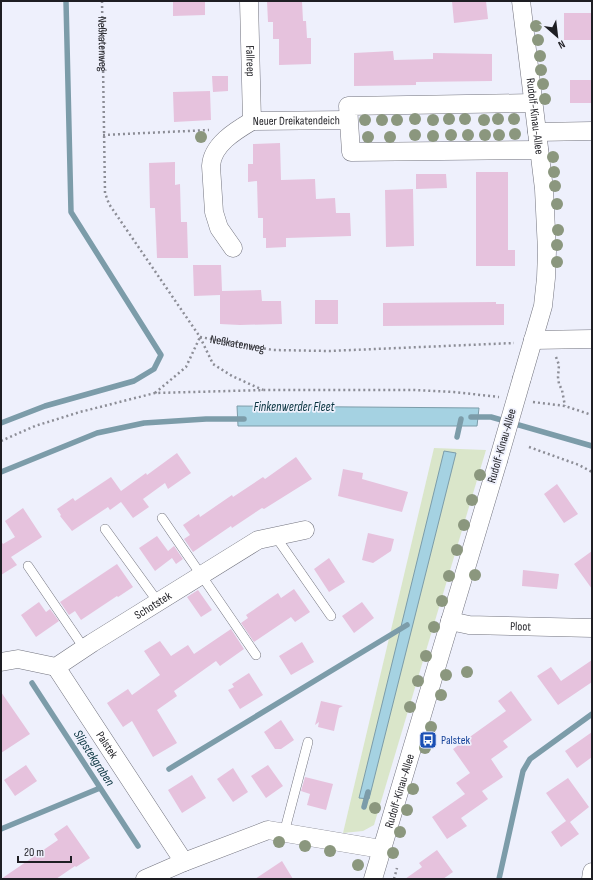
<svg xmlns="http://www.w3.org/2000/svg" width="593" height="880" font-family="'Sofia Sans Condensed',sans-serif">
  <rect width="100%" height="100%" fill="#eef0fc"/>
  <path fill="#dae6ca" d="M434,448L486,450L374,825L363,831L343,833Z"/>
  <path fill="#a5d2e2" stroke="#7c9ca9" d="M237,406L479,408L477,426H238Z
    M444,451L456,453L369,799L359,798Z"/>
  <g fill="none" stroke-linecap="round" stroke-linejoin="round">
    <path stroke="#7c9ca9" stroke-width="5.5" d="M471,417H491L592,446
      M1,423L45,406L134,381L154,369L161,355L71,212L66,1
      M457,437L461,419
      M1,472L97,433L144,423L206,419H244
      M32,683L138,846
      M169,769L407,625
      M364,807L368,792
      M1,829L100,788
      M499,879L523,771L530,759L592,714"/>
  </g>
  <path fill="#e6c2dd" d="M173,1H205V15L173,16Z
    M267,1H302L303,21H306L307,38H311V64L279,65V39H273V22H268Z
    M452,1H486L488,19L454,23Z
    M564,13H592V40H564Z
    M393,51L394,60L433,59V53L492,54V81L416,82V85L354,86V53Z
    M212,76H228V91L213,92Z
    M570,80H592V103H570Z
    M210,91L211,120L174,122L173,92Z
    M280,143L281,180L315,179L316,199L335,198L336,213H350L351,236L286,238V247L266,248V238H263V218H258L257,181L248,182V164H253V144Z
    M175,162V185L180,184L181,222H187L188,258H157L155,208H150L149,163Z
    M476,172H508V250H515V266H476Z
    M416,174H446L447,188L416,189Z
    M413,189L414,246L386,247L385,190Z
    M193,265H221L222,291L261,290L262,301H281L282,324L240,325L220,324V295L194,296Z
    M315,300H338V324H315Z
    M496,302V304H504V325L383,326V303Z
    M177,453L191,473L168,489L165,483L143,499L149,507L133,518L121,502L110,510L108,507L72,531L60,516L61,515L57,509L73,498L75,501L111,477L121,491L146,473L147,475Z
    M296,457L312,479L264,509L262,508L232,528L231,526L193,552L184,539L190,535L183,525L199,514L200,517L232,495L233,497L263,477L265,479Z
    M343,469L363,473L362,479L408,492L402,512L338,496Z
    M557,484L578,514L564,523L544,494Z
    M23,508L42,537L11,557L17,565L1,575V541L3,544L15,537L5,521Z
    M368,533L394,539L391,551L373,563L362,560Z
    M157,536L168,551L174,546L183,559L176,564L172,558L155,571L139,548Z
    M592,551V589L574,564Z
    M329,558L345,582L329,592L314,569Z
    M117,564L133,587L118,597L117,596L81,620L75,611L69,615L60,602Z
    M523,570L559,574L557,589L522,586Z
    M294,589L310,612L295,622L291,617L254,642L241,623L248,618L246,615L278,593L281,598Z
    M198,590L212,610L201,617L187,597Z
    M39,602L46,612L50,609L59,621L36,637L21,615Z
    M362,602L374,618L354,633L342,616Z
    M231,629L244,649L220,666L216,661L174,691L177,696L157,710L177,743L153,757L132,721L123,727L107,703L128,689L132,695L160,675L144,651L160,641L171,656L188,645L194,654Z
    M302,642L314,662L291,675L279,656Z
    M592,660V682L558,705L537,676L551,667L561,681Z
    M249,673L263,695L240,709L228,690L234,687L232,684Z
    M511,691L532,720L503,741L508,747L491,759L503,777L482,791L488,799L461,818L467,826L447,839L432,817L465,794L456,783L470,773L453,749L506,711L498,701Z
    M1,692L30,734L1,753Z
    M321,701L343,706L339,708L334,731L318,727L319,722L315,725Z
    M281,720L294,740L281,749H275L264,732Z
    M592,732V757L577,768L565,751Z
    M26,765L37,781L15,796L4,780Z
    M268,765L283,786L266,798L251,776Z
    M233,768L248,792L233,802L217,779Z
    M192,775L206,798L182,813L168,790Z
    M305,777L333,784L326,810L307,805L310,794L301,791Z
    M568,778L589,807L570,822L579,834L561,847L551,832L566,821L546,793Z
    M67,825L90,858L76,867L75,866L56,879H1L58,840L54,834Z
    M437,850L453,872L443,879H405L422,867L419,863Z
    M282,861L293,879H255Z"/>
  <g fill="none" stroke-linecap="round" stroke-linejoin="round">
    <defs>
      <path id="service" d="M162,518L256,655
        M105,529L158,602
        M276,537L331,616
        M28,566L84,648
        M284,833L308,742"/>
      <g id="minor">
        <path id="s3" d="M249,1L252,121"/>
        <path id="s4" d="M521,1L544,189L547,251L546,278L543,306L522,378"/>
        <path d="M533,103L348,106L351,152L539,150"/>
        <path d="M537,132L592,131"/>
        <path id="s5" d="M233,248L219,228L214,212L211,166C212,145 235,131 252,121L348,120"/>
        <path d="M533,340L592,339"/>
        <path id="s6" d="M450,621L469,625L592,628"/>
        <path id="s7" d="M1,662L18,659L56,667L92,643L258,540L305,530"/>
        <path id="s8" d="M56,667L184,862"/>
        <path d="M145,879L184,862L268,830L381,849"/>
        <path id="s9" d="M373,879L498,461"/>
        <path d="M591,879L592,872"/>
      </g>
    </defs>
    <use href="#service" stroke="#73747f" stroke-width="10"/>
    <use href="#minor" stroke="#73747f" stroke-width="19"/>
    <g stroke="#8c8d96" stroke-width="2.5" stroke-dasharray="2 3" stroke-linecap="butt">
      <path id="s1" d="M102,1L105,193L109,204L200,337L213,364L232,376L263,390"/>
      <path d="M103,135L209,130"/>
      <path id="s2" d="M200,337L273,350L329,351L514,343"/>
      <path d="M556,357L559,365L558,377L559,384L562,390L565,406"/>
      <path d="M155,393L186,367L200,337"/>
      <path d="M533,402L565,406L592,415"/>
      <path d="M1,441L35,426L80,412L155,393L265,390H414L454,392L499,397"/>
      <path d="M529,447L579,465L592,472"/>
      <path d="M394,879L397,868"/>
    </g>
    <use href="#service" stroke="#fff" stroke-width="9"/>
    <use href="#minor" stroke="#fff" stroke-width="18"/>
    <defs>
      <path id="minor-bridge" d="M498,461L522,378"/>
    </defs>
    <use href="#minor-bridge" stroke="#73747f" stroke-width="19" stroke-linecap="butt"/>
    <use href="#minor-bridge" stroke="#fff" stroke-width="18"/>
  </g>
  <g fill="#8b977e">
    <circle cx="536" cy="26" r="6"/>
    <circle cx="538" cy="40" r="6"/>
    <circle cx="540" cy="56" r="6"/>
    <circle cx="541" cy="70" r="6"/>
    <circle cx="543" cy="84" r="6"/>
    <circle cx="545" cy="99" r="6"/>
    <circle cx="415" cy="119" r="6"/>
    <circle cx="449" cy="119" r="6"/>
    <circle cx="465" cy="119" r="6"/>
    <circle cx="498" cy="119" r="6"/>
    <circle cx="514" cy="119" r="6"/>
    <circle cx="365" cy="120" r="6"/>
    <circle cx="382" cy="120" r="6"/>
    <circle cx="397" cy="120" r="6"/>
    <circle cx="433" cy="120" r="6"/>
    <circle cx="484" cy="120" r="6"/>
    <circle cx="515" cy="134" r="6"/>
    <circle cx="415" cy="135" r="6"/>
    <circle cx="451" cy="135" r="6"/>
    <circle cx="468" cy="135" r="6"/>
    <circle cx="485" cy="135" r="6"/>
    <circle cx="499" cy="135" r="6"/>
    <circle cx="433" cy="136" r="6"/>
    <circle cx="201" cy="137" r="6"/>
    <circle cx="368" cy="137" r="6"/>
    <circle cx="390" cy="137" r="6"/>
    <circle cx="553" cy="157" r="6"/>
    <circle cx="554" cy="172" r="6"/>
    <circle cx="555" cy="186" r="6"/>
    <circle cx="557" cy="204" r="6"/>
    <circle cx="558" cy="230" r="6"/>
    <circle cx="557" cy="245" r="6"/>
    <circle cx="557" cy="262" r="6"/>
    <circle cx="480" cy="475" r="6"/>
    <circle cx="472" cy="500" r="6"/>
    <circle cx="464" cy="525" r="6"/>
    <circle cx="457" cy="550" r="6"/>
    <circle cx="475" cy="575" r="6"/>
    <circle cx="449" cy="576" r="6"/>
    <circle cx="442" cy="601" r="6"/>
    <circle cx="434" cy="627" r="6"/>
    <circle cx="426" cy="656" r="6"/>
    <circle cx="467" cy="672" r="6"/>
    <circle cx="446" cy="675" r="6"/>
    <circle cx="418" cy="681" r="6"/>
    <circle cx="441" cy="695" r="6"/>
    <circle cx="410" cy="707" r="6"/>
    <circle cx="431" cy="727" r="6"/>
    <circle cx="425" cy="748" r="6"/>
    <circle cx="413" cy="789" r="6"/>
    <circle cx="375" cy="808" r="6"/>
    <circle cx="407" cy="810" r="6"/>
    <circle cx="400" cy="832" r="6"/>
    <circle cx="279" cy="842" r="6"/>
    <circle cx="305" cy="846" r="6"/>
    <circle cx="330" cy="851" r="6"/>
    <circle cx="393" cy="853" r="6"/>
    <circle cx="358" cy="865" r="6"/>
  </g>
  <defs>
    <symbol id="bus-square" viewBox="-11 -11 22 22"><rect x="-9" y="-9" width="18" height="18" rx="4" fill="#1a4fb4" stroke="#eef0fc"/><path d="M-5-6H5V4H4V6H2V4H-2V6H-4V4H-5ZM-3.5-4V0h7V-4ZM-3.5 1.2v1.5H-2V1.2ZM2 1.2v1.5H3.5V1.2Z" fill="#fff"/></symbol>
  </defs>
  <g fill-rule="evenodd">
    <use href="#bus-square" x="418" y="730" width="20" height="20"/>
  </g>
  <g text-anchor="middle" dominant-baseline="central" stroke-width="3.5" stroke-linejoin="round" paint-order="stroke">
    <g font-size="12" fill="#1e1e23" stroke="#eef0fc">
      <text stroke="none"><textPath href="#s1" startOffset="43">Neßkatenweg</textPath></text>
      <text stroke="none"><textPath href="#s3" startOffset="60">Fallreep</textPath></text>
      <text stroke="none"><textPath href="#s4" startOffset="116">Rudolf-Kinau-Allee</textPath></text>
      <text stroke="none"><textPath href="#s5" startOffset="195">Neuer Dreikatendeich</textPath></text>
      <text stroke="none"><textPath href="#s2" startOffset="38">Neßkatenweg</textPath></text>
      <text transform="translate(502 446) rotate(-74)">Rudolf-Kinau-Allee</text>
      <text stroke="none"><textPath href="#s7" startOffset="171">Schotstek</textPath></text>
      <text stroke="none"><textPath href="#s6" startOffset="71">Ploot</textPath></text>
      <text stroke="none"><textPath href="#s8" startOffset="93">Palstek</textPath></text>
      <text stroke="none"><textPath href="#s9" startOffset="92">Rudolf-Kinau-Allee</textPath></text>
    </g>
    <g font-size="12" fill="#164399" stroke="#eef0fc" text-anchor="start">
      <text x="441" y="740">Palstek</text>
    </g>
    <g font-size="13" font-style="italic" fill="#07323e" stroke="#eef0fc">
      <text x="294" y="407">Finkenwerder Fleet</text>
      <text transform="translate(94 758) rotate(57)">Slipstekgraben</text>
    </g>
  </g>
  <rect width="593" height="880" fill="none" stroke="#1e1e23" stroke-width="4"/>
  <g transform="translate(557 36) rotate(152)" stroke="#eef0fc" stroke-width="3" paint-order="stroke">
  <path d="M0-3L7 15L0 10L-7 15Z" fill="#1e1e23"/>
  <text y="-6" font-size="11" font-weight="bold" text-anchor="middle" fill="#1e1e23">N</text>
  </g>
  <path d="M18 856v6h53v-6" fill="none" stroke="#1e1e23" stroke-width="2"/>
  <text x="24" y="856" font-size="12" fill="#1e1e23" stroke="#eef0fc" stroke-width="3" paint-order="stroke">20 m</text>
</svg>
